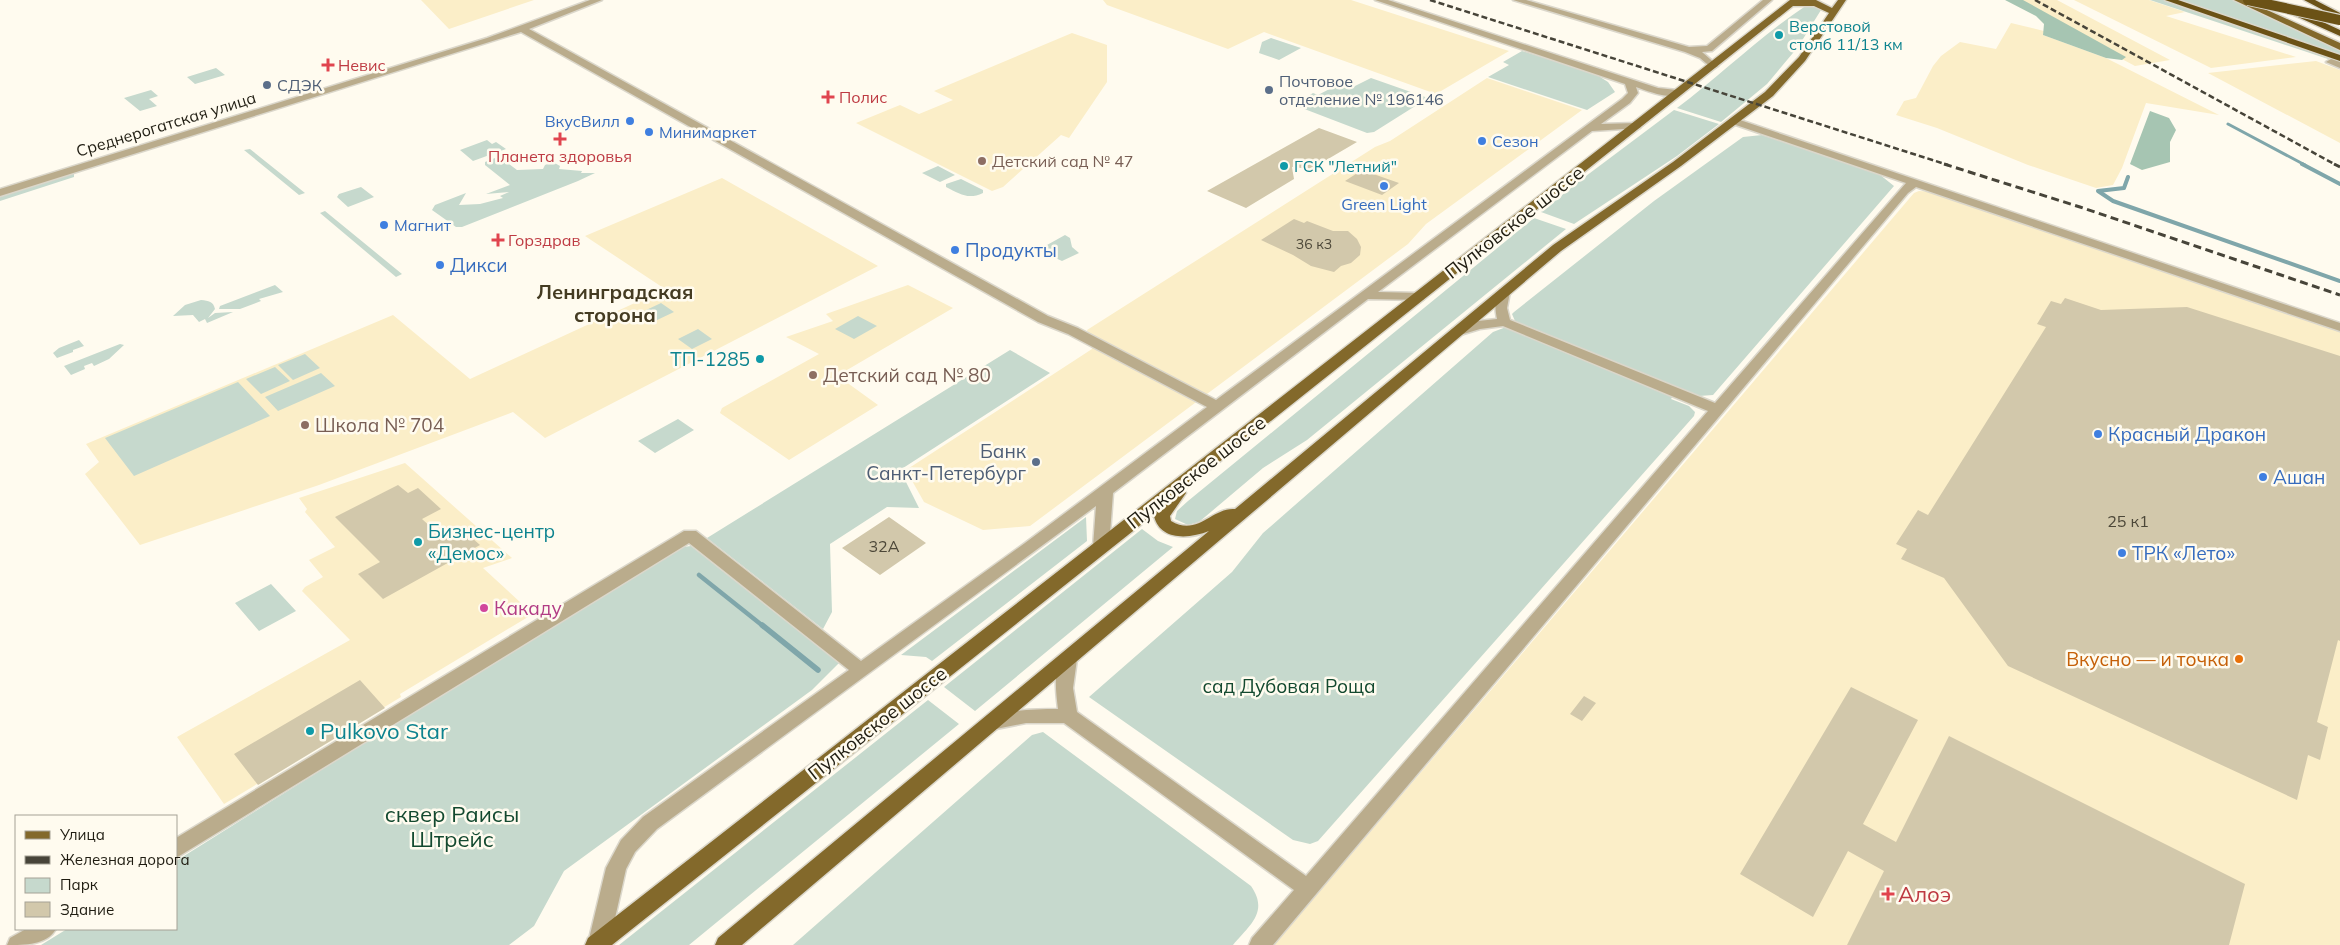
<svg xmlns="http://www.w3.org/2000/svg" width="2340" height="945" font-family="Mulish,sans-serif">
  <rect width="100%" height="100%" fill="#fffbef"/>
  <path fill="#fbeec8" d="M421,0H534L449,29Z
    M1103,0H1351L1509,51L1436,94L1264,32L1228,49L1107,5Z
    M2012,0H2057L2170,60L2135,66Z
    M2074,0H2149L2185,12L2166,16L2296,57L2211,68Z
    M2011,23L2044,31L2043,35L2106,58L2219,115L2146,103L2122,168L2113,185L2096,188L2028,165L1937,128L1896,115L1904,101L1916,98L1933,66L1941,56L1960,42L1996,49Z
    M1072,33L1107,45V82L1069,138L1061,135L1003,187L992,191L856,123L900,105L919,114L953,100L934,91Z
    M2316,61L2340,70V143L2208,73Z
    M1487,78L1582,110L1426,224L1408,244L1030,526L983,530L924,502L906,470L1092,349L1087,330L1375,147L1390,141Z
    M722,178L878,266L545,438L513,412L319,485L140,545L85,474L99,462L86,444L393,315L470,379L665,289L585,236Z
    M1919,191L1936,192L2340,330V945H1274L1914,193Z
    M908,285L953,308L847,370L842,379L878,405L789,460L720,413L722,408L819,354L786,337L833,321L826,314Z
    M405,463L512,558L483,568L533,614L400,694L401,697L224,804L177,737L350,640L302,591L305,587L323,577L309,560L335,547L305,512L307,509L299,498Z"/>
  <path fill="#c6d9cd" d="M2150,0H2164L2340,60V63Z
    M2175,0H2235L2340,50V55Z
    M1807,5L1820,7L1821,10L1798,47L1767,84L1721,122L1677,108C1721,75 1760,36 1807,5Z
    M1271,38L1301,48L1279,60L1259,53L1262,42Z
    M1522,51L1594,73L1608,82L1615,92L1587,110L1488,77L1509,65L1503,62Z
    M216,68L225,75L195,84L187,77Z
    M1371,78L1428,98L1374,132L1367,133L1294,105L1313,93L1318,95L1339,84L1351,88Z
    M151,90L158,96L149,99L157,106L140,111L124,98Z
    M1674,110L1719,124L1677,156L1574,224L1541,212L1582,179Z
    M1762,135L1879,174L1894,186L1713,395L1699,396L1515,321L1512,314L1514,312L1654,201L1743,137Z
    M487,140L492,144L496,142L506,149L473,161L460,150Z
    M250,149L305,193L299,195L244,150Z
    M495,158H501L517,170L543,169L545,165L553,162L560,166L559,169L582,171L581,173H595L578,181L462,227H456L432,210L435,205L466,193L459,205L480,204L503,198L500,196L509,192L486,194L510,185L485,165V162Z
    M938,166L955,175L940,182L922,173Z
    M71,174H74V177L0,201V197Z
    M961,179L983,190V193C968,200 960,194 946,187V184Z
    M361,187L374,197L348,207L337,197L339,194Z
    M325,211L402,274L396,277L320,213Z
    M1534,218L1566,229L1307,440L1263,468L1199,522L1188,525L1175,519L1177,511L1188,501Z
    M1065,235L1070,238L1072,247L1079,253L1062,261L1038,250Z
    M275,285L283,292L259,299L261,301L240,309H219L220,306Z
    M201,300C209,301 213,301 215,309L208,318L215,313L233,312L207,323L205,319L199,322L193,315L173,316L185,305Z
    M661,303L674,312L655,321L642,312Z
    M858,316L877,326L854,339L835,329Z
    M1506,327L1673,396L1671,399L1689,406L1695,412L1694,416L1318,841L1310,844L1293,840L1089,697L1232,572L1263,533L1493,332Z
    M698,329L712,339L692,349L678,339Z
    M79,340L84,346L73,350V352L57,358L53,353L59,348Z
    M120,344L124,345L109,359L94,366L92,363L84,366L85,369L71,375L64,366Z
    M1010,350L1050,373L900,470L919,508L887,507L830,544L832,612L823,629L707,538Z
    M305,354L320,368L293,380L278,365Z
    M275,367L290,381L261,394L246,379Z
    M321,373L335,386L278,411L265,397Z
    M238,382L270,416L134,476L105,438Z
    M678,419L694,430L655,453L638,441Z
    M1086,517L1087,541L932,661L926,657L901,655Z
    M1142,529L1158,541L1173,547L975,711L944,687Z
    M691,546L839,663L812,690L564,871L534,926L509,945H41L67,929H176V861L675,548Z
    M271,584L296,611L259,631L235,603Z
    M928,700L959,724L689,945H619Z
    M1043,732L1251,886C1269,912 1250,925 1233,945H793L1032,735Z"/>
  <path fill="#a6c5b2" d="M2005,0H2023L2126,57L2122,60L2106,58L2043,35L2044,24L2036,16Z
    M2150,111L2169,118L2176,130L2170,142V162L2142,170L2130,164Z"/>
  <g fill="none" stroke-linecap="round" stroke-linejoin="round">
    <path stroke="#7fa6aa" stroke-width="3" d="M2228,124L2305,165"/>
    <path stroke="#7fa6aa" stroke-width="4" d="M2302,164L2340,184
      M2128,177L2124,188L2098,191L2113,201L2340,281"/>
    <path stroke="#7fa6aa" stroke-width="4.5" d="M699,575L763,626"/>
    <path stroke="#7fa6aa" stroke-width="5.5" d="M762,625L818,670"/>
  </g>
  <path fill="#d2c8ab" d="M1319,128L1357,142L1311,169L1292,167L1294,179L1246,208L1207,191Z
    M1362,170L1399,183L1382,195L1345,181Z
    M1294,219L1304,223L1307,221L1333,231H1348L1357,239L1361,247L1360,255L1351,263L1341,266L1334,272L1311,266L1293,255L1261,240Z
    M2065,298L2101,310L2187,307L2340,356V641L2338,640L2317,722L2328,727L2320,760L2308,755L2297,800L2008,666L1944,578L1901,559L1907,549L1896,544L1918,510L1928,515L2046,327L2037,324L2051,301L2061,304Z
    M398,485L408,493L418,488L441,509L422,519L444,539L462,529L480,545L383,599L358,574L380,562L335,517Z
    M889,517L926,543L880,575L842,548Z
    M360,680L385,708L258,785L234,754Z
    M1851,687L1918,720L1863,824L1896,842L1949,736L2245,884L2229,945H1847L1884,871L1848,851L1813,917L1740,874Z
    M1584,696L1596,703L1582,721L1570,714Z"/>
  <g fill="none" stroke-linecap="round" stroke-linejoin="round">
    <defs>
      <path id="minor" d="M590,0H602L529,29L1048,316L1078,328L1216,400L1622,99L1628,93L1625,84L1375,0H1388L1658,88L1677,90L1682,93C1671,101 1648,91 1636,87L1638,93L1630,103L1601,124L1636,123L1641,126L1640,128L1592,131L1378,292L1419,293L1423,294L1425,297L1423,300L1368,299L1113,493L1109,547L1107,551H1095L1093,547L1096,506L657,829L635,852L626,869L609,945H589L588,943L606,868L621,840L643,817L849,670L689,543L176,858V838L684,531H696L861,661L1025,543L1207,407L1068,334L1038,322L521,32L0,196V189L487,38Z
        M1513,0H1526L1689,47L1707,46L1763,0H1772L1712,51L1702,52L1718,66L1713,69L1700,58L1685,52Z
        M2331,59L2340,62V68L2326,62Z
        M1734,118L2340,323V331L1916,187L1908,193L1273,945H1249L1252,938L1294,890L1064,723H1026L991,730L985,728L982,723L985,718C1009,710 1033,709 1058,709C1056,692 1053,670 1062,654L1068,652L1074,654L1077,659L1073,688L1077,712L1306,876L1708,411L1503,326L1480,329L1457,336L1450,332L1452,329L1478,321L1497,319C1495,309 1494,299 1500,289H1508L1510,292L1507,308L1510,320L1715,403L1906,183L1730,123V119Z
        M26,929H56C47,945 25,945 7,945L10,938Z"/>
      <path id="major" d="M1790,0H1816L1832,8L1838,0H1846L1805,61L1773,96L1681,166L1561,251L742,945H715L718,938L1209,531C1189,539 1160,541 1154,516L1157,512L612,945H585L588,938ZM1793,6H1814L1829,13L1799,57L1765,92L1673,162L1553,245L1235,509C1212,507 1198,537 1171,521L1170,516L1186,493L1184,490Z
        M2234,0H2245L2340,43V50Z"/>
      <path id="highway" d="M2165,0H2178L2340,55V61Z
        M2304,0H2315L2340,13V19Z
        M2289,9H2295L2340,30V36L2289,13Z"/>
    </defs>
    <use href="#minor" stroke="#dbd7cb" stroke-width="3"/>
    <use href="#major" stroke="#dbd7cb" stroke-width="3"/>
    <use href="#highway" stroke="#dbd7cb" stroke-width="3"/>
    <use href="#minor" fill="#baac8c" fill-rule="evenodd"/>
    <use href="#major" fill="#83692b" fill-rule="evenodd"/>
    <use href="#highway" fill="#6b5216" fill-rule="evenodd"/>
    <path stroke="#474439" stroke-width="2.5" stroke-dasharray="6 3" stroke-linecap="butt" d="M1430,0L1948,165
      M2035,0L2336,165"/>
    <path stroke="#474439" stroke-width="3" stroke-dasharray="8 4.5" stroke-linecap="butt" d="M1944,164L2080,207L2340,295
      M2334,164L2340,167"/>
    <defs>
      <path id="highway-bridge" d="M2248,0L2340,20"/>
    </defs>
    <use href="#highway-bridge" stroke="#dbd7cb" stroke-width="12" stroke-linecap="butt"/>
    <use href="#highway-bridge" stroke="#6b5216" stroke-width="10"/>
  </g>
  <g fill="#0f9aa8" stroke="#fffbef" stroke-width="2">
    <circle cx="1779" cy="35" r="5"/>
    <circle cx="1284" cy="166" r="5"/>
    <circle cx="760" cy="359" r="5"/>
    <circle cx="418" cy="542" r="5"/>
    <circle cx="310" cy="731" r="5"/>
  </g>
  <g fill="#e0444e" stroke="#fffbef" stroke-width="2">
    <path d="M325.5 57.5h5v5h5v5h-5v5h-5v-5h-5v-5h5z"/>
    <path d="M825.5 89.5h5v5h5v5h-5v5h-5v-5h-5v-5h5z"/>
    <path d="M557.5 131.5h5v5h5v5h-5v5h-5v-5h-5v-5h5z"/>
    <path d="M495.5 232.5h5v5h5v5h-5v5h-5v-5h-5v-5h5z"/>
    <path d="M1885.5 886.5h5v5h5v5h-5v5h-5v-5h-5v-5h5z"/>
  </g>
  <g fill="#5c6f8a" stroke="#fffbef" stroke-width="2">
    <circle cx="267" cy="85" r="5"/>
    <circle cx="1269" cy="90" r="5"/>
    <circle cx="1036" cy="462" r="5"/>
  </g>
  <g fill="#3f7fe0" stroke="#fffbef" stroke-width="2">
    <circle cx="630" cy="121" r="5"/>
    <circle cx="649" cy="132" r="5"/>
    <circle cx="1482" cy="141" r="5"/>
    <circle cx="1384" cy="186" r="5"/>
    <circle cx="384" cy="225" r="5"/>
    <circle cx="955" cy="250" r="5"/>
    <circle cx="440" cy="265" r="5"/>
    <circle cx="2098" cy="434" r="5"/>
    <circle cx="2263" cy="477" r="5"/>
    <circle cx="2122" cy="553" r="5"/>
  </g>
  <g fill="#8d6e63" stroke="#fffbef" stroke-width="2">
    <circle cx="982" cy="161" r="5"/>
    <circle cx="813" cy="375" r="5"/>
    <circle cx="305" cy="425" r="5"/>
  </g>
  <circle fill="#d1479c" stroke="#fffbef" stroke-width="2" cx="484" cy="608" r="5"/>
  <circle fill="#e8710a" stroke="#fffbef" stroke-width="2" cx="2239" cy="659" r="5"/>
  <g text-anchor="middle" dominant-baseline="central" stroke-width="5" stroke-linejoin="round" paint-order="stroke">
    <g font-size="14" fill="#4c4738">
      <text x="1314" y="244">36 к3</text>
    </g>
    <g font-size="16" fill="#0d838f" stroke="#fffbef" text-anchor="start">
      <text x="1789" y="26">Верстовой<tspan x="1789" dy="18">столб 11/13 км</tspan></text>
      <text x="1294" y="166">ГСК "Летний"</text>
    </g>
    <g font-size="16" fill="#be3a42" stroke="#fffbef" text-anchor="start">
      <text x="338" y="65">Невис</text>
      <text x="839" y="97">Полис</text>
      <text x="560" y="156" text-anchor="middle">Планета здоровья</text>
      <text x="508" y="240">Горздрав</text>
    </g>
    <g font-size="16" fill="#4e5e75" stroke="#fffbef" text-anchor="start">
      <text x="1279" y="81">Почтовое<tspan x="1279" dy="18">отделение № 196146</tspan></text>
      <text x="277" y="85">СДЭК</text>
    </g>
    <g font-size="16" fill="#366cbe" stroke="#fffbef" text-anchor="start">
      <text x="620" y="121" text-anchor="end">ВкусВилл</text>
      <text x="659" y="132">Минимаркет</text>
      <text x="1492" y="141">Сезон</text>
      <text x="1384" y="204" text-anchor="middle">Green Light</text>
      <text x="394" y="225">Магнит</text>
    </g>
    <g font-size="16" fill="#1f1c11" stroke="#fffbef">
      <text transform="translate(166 124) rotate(-17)">Среднерогатская улица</text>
    </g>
    <g font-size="16" fill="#785e54" stroke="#fffbef" text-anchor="start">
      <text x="992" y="161">Детский сад № 47</text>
    </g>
    <g font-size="16" fill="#4c4738">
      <text x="2128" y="521">25 к1</text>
      <text x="884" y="546">32А</text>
    </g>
    <g font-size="19" fill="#1f1c11" stroke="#fffbef">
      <text transform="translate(1514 222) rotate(-38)">Пулковское шоссе</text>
      <text transform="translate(1196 472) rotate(-38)">Пулковское шоссе</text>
      <text transform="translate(877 723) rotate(-38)">Пулковское шоссе</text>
    </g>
    <g font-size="19" fill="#366cbe" stroke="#fffbef" text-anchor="start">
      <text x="965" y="250">Продукты</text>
      <text x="450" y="265">Дикси</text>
      <text x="2108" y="434">Красный Дракон</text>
      <text x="2273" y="477">Ашан</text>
      <text x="2132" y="553">ТРК «Лето»</text>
    </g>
    <g font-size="19" fill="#0d838f" stroke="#fffbef" text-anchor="end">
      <text x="750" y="359">ТП-1285</text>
      <text x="428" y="531" text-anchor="start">Бизнес-центр<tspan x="428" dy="22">«Демос»</tspan></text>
    </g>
    <g font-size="19" fill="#785e54" stroke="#fffbef" text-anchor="start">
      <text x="823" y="375">Детский сад № 80</text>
      <text x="315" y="425">Школа № 704</text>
    </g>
    <g font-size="19" fill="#4e5e75" stroke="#fffbef" text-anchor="end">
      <text x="1026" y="451">Банк<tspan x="1026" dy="22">Санкт-Петербург</tspan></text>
    </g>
    <g font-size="19" fill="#b23c85" stroke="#fffbef" text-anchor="start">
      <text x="494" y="608">Какаду</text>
    </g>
    <g font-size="19" fill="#c56008" stroke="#fffbef" text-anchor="end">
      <text x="2229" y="659">Вкусно — и точка</text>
    </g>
    <g font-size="19" fill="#13492f" stroke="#fffbef">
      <text x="1289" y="686">сад Дубовая Роща</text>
    </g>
    <g font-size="20" font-weight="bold" fill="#443b22" stroke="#fffbef">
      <text x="615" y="291">Ленинградская<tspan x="615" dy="23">сторона</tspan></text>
    </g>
    <g font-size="22" fill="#0d838f" stroke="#fffbef" text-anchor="start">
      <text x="320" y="731">Pulkovo Star</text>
    </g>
    <g font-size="22" fill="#13492f" stroke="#fffbef">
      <text x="452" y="814">сквер Раисы<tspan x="452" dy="25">Штрейс</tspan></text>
    </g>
    <g font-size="22" fill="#be3a42" stroke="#fffbef" text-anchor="start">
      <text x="1898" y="894">Алоэ</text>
    </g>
  </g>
  <rect x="15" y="815" width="162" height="115" fill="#fffbef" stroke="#a5a296"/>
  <rect x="25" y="831" width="25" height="8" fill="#83692b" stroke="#a5a296"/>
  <text x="60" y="840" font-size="15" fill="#1f1c11">Улица</text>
  <rect x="25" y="856" width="25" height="8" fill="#474439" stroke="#a5a296"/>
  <text x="60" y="865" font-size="15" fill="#1f1c11">Железная дорога</text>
  <rect x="25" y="878" width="25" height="15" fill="#c6d9cd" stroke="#a5a296"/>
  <text x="60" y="890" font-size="15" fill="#1f1c11">Парк</text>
  <rect x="25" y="902" width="25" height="15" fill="#d2c8ab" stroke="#a5a296"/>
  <text x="60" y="915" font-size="15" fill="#1f1c11">Здание</text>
</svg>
